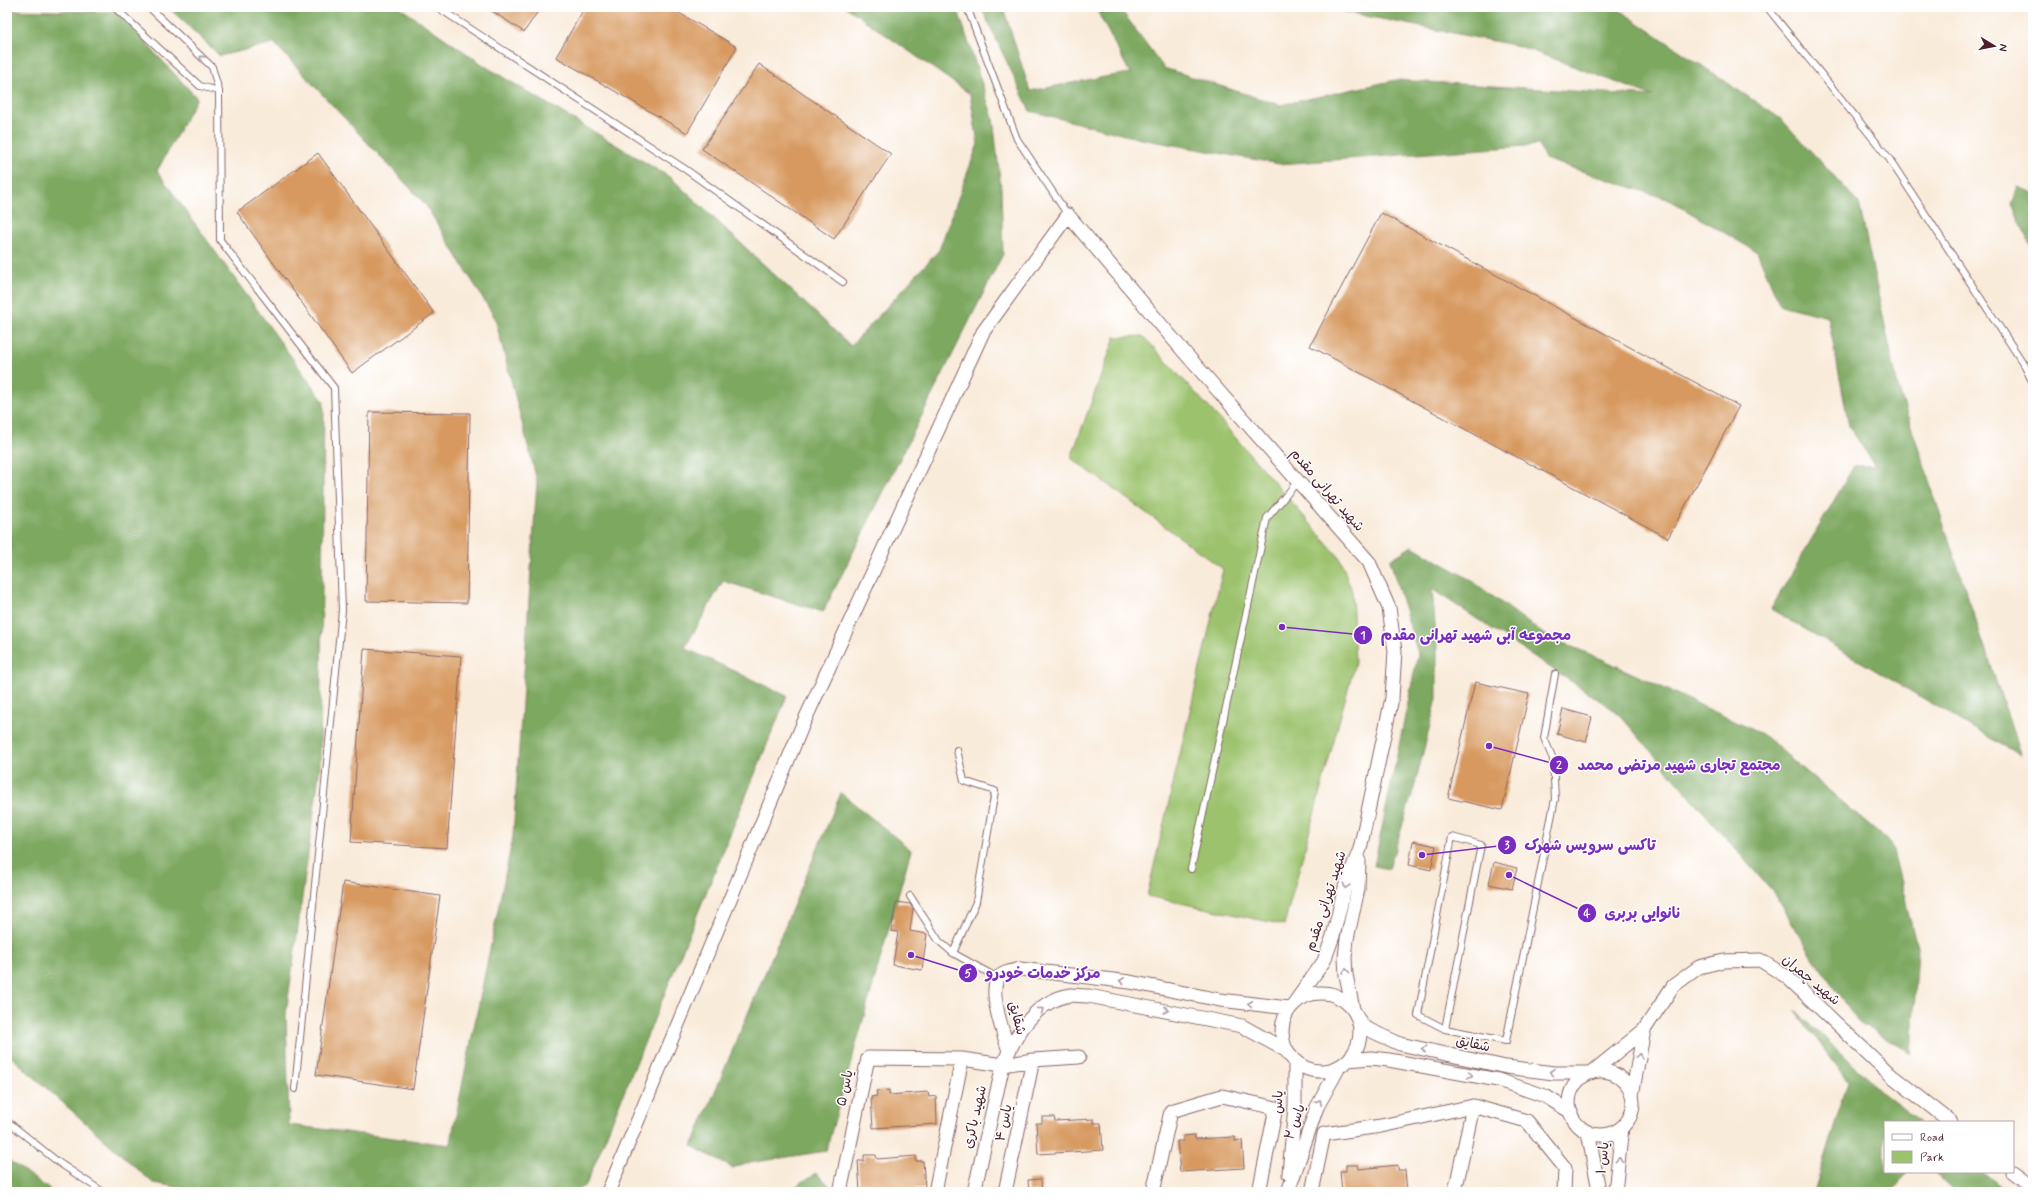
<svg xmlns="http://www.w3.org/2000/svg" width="2040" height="1199" font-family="Mynerve,'Playpen Sans Arabic',sans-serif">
  <rect width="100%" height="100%" fill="#fff"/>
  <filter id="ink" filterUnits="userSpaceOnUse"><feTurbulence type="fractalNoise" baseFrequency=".025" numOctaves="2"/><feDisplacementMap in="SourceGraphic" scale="8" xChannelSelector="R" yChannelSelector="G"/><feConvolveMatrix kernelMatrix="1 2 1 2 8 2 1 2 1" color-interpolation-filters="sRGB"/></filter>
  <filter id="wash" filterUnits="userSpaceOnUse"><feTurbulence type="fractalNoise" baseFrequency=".012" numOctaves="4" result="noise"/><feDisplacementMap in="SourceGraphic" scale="16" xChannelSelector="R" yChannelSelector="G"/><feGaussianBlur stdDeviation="0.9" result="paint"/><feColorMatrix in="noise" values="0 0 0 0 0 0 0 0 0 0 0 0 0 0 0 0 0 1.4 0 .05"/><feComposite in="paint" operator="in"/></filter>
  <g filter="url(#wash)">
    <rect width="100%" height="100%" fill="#f9ebda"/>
    <path fill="#9cc26d" stroke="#73704c" d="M1143,336L1215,414L1340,558L1352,591L1355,663L1284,925L1147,896L1223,569L1071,458L1115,337Z"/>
    <path fill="#7da860" stroke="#646446" d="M168,7H399L488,68L671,178L851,346L939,250L978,144L970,94L846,7H957L993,118L1001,188L1003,254L823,612L723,581L685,648L787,696L586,1185L574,1192H206L153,1183L7,1053V12L9,10L117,12L197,98L157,171L324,402L320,767L286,1014L289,1125L450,1145L513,836L537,481L495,318L425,204L274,43L220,56Z
      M981,7H1003L1030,91L1092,79L1130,73L1095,7H1119L1164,68L1280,105L1396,80L1653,96L1519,46L1345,12L1327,7H1615L1781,119L1859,203L1898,387L2021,756L1771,609L1854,466H1875L1849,426L1828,317L1780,305L1757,252L1667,199L1545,159L1539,145L1279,164L1141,139L1030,111Z
      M2018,187L2033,193V251L2012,204Z
      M1412,546L1471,580L1546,636L1604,660L1762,734L1891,843L1918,951L1911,1054L1858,1021L1812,956L1776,896L1617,712L1432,589L1437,647V699L1413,791L1389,869L1374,866L1418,654L1390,560Z
      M841,793L911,850L826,1151L749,1163L732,1168L692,1146Z
      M1794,1009L1884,1094L1920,1122H1885V1172H1908L1892,1192H1814L1848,1081Z
      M7,1159L53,1192H7Z
      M1934,1172H1983L2008,1192H1955Z
      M816,1173L829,1185L828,1192H787Z"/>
    <g id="blocks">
      <path fill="#d7995e" d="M486,7H541L524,32Z
        M585,7H669L737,47L687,133L556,57Z
        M759,64L891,154L834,239L702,149Z
        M318,153L434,313L352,373L237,212Z
        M1381,213L1739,406L1668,538L1310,346Z
        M369,412L470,413L467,603L366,601Z
        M364,649L461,656L447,848L351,842Z
        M1475,682L1529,694L1502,810L1448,798Z
        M1563,709L1592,717L1586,742L1557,734Z
        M1413,841L1436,846L1431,870L1409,865Z
        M1494,862L1517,868L1512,889L1489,884Z
        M343,882L440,896L413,1089L316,1075Z
        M896,902L910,904L913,909L910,931L927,934L922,970L893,965L898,932L891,931Z
        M889,1090V1095L928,1092L929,1097L936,1096L937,1124L873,1128L871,1097L877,1096L876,1091Z
        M1042,1117H1054L1055,1121L1094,1119V1123H1101L1103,1150L1038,1154L1036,1123H1042Z
        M1195,1135V1139L1235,1137V1141L1242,1140L1244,1168L1180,1172L1177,1141H1183V1136Z
        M864,1155H876L877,1159L916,1156V1161H923L925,1188L860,1192L858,1161H864Z
        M1346,1165H1358L1359,1169L1398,1165V1170H1405L1407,1192H1342L1340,1171H1346Z
        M1041,1179L1042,1192H1029L1028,1180Z"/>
    </g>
  </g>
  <g filter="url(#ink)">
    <use href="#blocks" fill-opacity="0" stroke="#876668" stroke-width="1"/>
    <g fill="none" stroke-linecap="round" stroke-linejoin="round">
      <defs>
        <path id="service" d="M114,7L200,86L219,91L220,240L334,388L342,610L295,1089
          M149,7L212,67L219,91
          M437,7L685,169L843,282
          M967,7L1017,139L1068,215
          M1767,7L1888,157L2023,363L2033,383
          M1191,869L1267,518L1298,481
          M910,896L939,941L953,953L998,978
          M953,953L976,902L995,791L964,781L957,750
          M1445,1029L1481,845L1452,837L1418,1015L1445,1029L1506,1041L1555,799L1553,759L1544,738L1555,674
          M7,1121L58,1162L103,1192"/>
        <path id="minor" d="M1282 1032a39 39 0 1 1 78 0a39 39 0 1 1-78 0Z
          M1353,1009L1346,975L1345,958L1347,939L1358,889L1359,861
          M1358,1019L1365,1028L1400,1044L1506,1067L1554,1073H1591L1644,1030L1632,1095
          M1644,1030L1673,986L1699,967L1724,961L1760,960L1787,977L1892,1076L1951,1122
          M1009,1051C1004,1035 988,993 998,978C1003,972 1013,971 1020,969L1130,982L1220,1000L1289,1008
          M1348,1060L1371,1058L1389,1060L1498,1080L1545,1096L1571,1112
          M1569 1103a32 32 0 1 1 64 0a32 32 0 1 1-64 0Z
          M1588,1132L1598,1185L1596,1192
          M2013,1172L2033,1187
          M1289,1174L1295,1106V1061
          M608,1192L803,724L983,332L1068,215L1185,353L1369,562L1389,608L1395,651L1392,698L1360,849L1345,887L1333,936L1324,961L1295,1002
          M840,1192L868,1058L962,1059L1003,1065L1033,1060
          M935,1192L962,1059
          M974,1192L1003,1065C1015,1035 1035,1000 1071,995C1076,995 1083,996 1089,996L1242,1026L1287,1051
          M1005,1192L1033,1060L1079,1057
          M1153,1192L1171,1111L1222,1096L1276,1108L1259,1192
          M1288,1192L1317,1107L1339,1067
          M1312,1192L1324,1134L1381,1126L1473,1106
          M1455,1192L1473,1106L1527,1121L1565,1168L1564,1192
          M1615,1192L1622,1127"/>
      </defs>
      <use href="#service" stroke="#876668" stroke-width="8"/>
      <use href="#minor" stroke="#876668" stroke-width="15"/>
      <use href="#service" stroke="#fff" stroke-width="6"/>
      <use href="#minor" stroke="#fff" stroke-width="13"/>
    </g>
    <defs><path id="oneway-chevron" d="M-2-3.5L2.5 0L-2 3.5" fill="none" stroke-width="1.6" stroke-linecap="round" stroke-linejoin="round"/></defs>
    <g stroke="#ae9aa0">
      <use href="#oneway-chevron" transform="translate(202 58) rotate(-136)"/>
      <use href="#oneway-chevron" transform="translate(1346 886) rotate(108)"/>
      <use href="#oneway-chevron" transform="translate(1346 971) rotate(-94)"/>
      <use href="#oneway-chevron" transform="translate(1122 981) rotate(-173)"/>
      <use href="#oneway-chevron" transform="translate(1250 1004) rotate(-173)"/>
      <use href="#oneway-chevron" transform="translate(1041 1010) rotate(-37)"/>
      <use href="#oneway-chevron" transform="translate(1166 1010) rotate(11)"/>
      <use href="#oneway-chevron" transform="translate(1424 1049) rotate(-168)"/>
      <use href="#oneway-chevron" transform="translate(1639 1056) rotate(-79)"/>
      <use href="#oneway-chevron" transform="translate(1552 1072) rotate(-175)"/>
      <use href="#oneway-chevron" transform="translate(1470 1075) rotate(10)"/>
      <use href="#oneway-chevron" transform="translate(1319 1102) rotate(-63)"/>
      <use href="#oneway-chevron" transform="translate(1619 1160) rotate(-84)"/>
    </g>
  </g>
  <g text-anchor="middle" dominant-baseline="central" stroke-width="3" stroke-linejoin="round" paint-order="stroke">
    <g font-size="14" fill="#4a1f2b" stroke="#fff">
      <text transform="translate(1327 490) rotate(49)">شهید تهرانی مقدم</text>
      <text transform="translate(1326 901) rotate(-72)">شهید تهرانی مقدم</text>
      <text transform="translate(1811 980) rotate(40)">شهید چمران</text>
      <text transform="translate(1017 1018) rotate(75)">شقایق</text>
      <text transform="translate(1473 1044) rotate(12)">شقایق</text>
      <text transform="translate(845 1088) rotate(-78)">یاس ۵</text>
      <text transform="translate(1278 1102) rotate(-87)">یاس</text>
      <text transform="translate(975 1117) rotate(-77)">شهید باکری</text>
      <text transform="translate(1295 1122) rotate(-70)">یاس ۲</text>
      <text transform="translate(1004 1123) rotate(-78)">یاس ۴</text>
      <text transform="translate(1603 1158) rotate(-84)">یاس ۱</text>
    </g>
  </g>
  <path fill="none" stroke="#7b2cbf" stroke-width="1.5" d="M1282 627L1363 635M1489 746L1559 765M1422 855L1507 845M1509 875L1587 913M911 955L968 973"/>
  <g fill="#7b2cbf" stroke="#fff" stroke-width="1.5">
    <circle cx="1282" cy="627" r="4"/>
    <circle cx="1489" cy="746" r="4"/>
    <circle cx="1422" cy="855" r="4"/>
    <circle cx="1509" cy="875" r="4"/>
    <circle cx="911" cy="955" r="4"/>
    <circle cx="1363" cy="635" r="10"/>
    <circle cx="1559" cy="765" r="10"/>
    <circle cx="1507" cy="845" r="10"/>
    <circle cx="1587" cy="913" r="10"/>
    <circle cx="968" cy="973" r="10"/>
  </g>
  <g font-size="12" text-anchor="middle" font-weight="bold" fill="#fff">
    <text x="1363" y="639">1</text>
    <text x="1559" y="769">2</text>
    <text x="1507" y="849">3</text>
    <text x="1587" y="917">4</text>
    <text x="968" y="977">5</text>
  </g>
  <g font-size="15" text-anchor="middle" font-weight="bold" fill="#7b2cbf" stroke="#fff" stroke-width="3" stroke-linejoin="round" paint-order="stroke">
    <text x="1476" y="640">مجموعه آبی شهید تهرانی مقدم</text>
    <text x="1679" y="770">مجتمع تجاری شهید مرتضی محمد</text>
    <text x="1590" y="850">تاکسی سرویس شهرک</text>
    <text x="1643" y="918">نانوایی بربری</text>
    <text x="1043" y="978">مرکز خدمات خودرو</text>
  </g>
  <rect width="2040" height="1199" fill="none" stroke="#fff" stroke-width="24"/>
  <rect x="1884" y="1121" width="130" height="52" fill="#ffffff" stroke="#b7a5aa"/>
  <rect x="1892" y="1134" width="20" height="6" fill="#ffffff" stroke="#b7a5aa"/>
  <text x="1920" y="1141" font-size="12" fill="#4a1f2b">Road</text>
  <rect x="1892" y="1151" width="20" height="12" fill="#9cc26d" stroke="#b7a5aa"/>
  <text x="1920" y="1161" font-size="12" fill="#4a1f2b">Park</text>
  <g transform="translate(1994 46) rotate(100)" stroke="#ffffff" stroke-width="3" paint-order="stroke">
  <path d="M0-3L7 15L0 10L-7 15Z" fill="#4a1f2b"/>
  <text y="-6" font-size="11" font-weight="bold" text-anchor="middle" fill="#4a1f2b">N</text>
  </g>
</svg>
